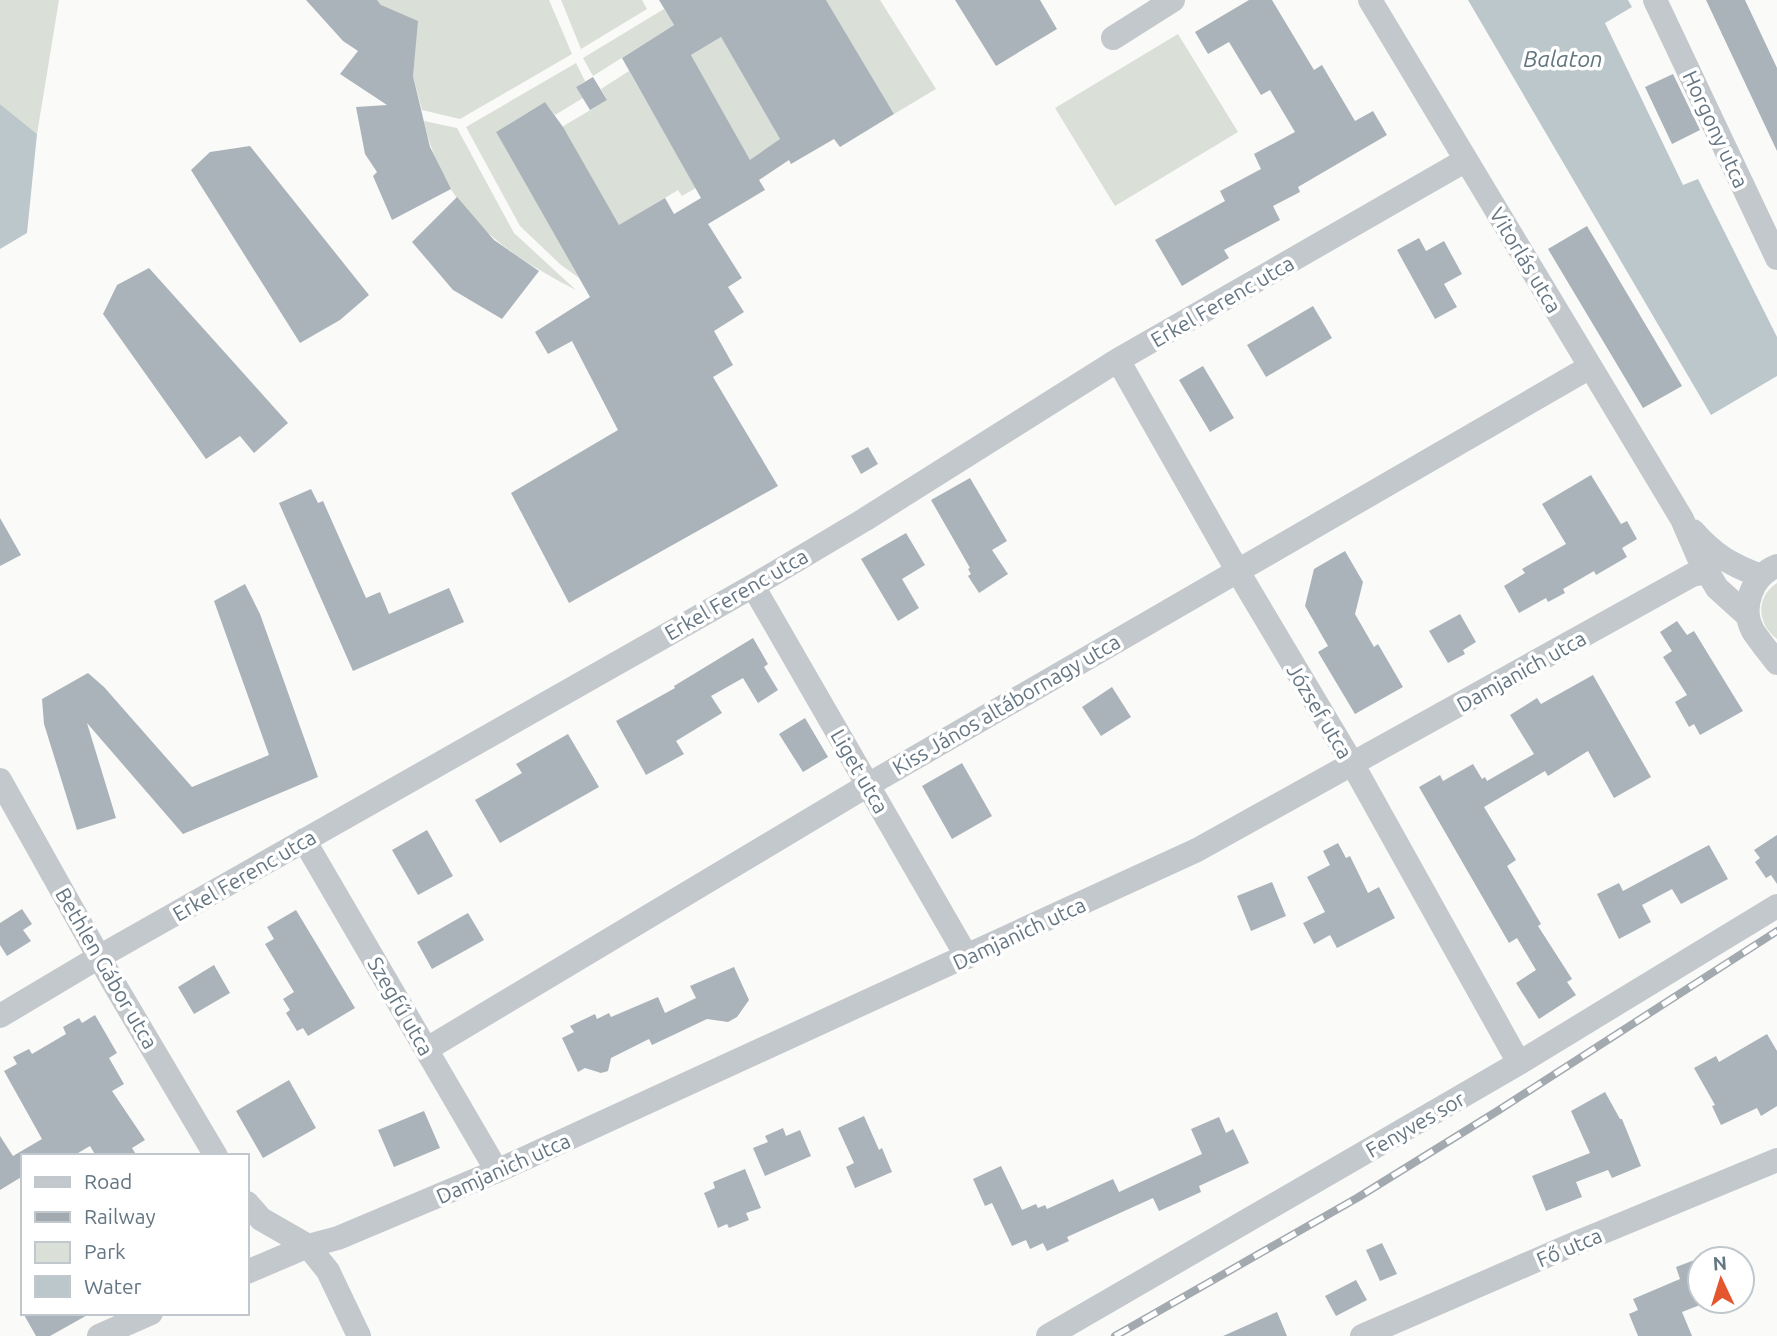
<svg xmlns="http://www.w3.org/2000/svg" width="1777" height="1336" font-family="Ubuntu,sans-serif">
  <rect width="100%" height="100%" fill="#fafaf8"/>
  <path fill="#dadfd7" d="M0,0H59L37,134L0,104Z
    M377,0H549L572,54L460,119L422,110L413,76L381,5Z
    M561,0H642L647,9L581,49Z
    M826,0H880L936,89L894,114Z
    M664,9L674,25L593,76L583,58Z
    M1178,34L1238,132L1115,206L1055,108Z
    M721,37L780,139L752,164L691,55Z
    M576,63L585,81L576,87L583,98L555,115L545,102L496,132L579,278L561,265L520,226L466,127Z
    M629,71L696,188L682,196L678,190L640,213L622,231L562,127L607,100L601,89Z
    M424,121L457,128L514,233L576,290C500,251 443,209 424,121Z
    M1777,583V639C1757,624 1755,597 1777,583Z"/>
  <path fill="#bbc7cb" d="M1468,0H1628L1632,7L1605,23L1683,185L1698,179L1777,337V376L1711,415Z
    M0,104L37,134L27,233L0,249Z"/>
  <path fill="#aab3b9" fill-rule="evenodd" d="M306,0H377L381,5L418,21L413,76L430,147L451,189L392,220L373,176L377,172L365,154L356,107L387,105L340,74L358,51L343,41Z
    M659,0H826L894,114L840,147L834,139L791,164L789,160L759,180L765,190L708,224L742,278L728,287L744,312L714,331L733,365L713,377L778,486L569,603L511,493L618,430L572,341L548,354L535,332L590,297L496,132L545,102L563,127L619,225L665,198L674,214L701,198L622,58L674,25ZM721,37L780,139L750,160L691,55Z
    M955,0H1040L1057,29L996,66Z
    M1249,0H1272L1314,70L1322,65L1355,121L1373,111L1387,135L1298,187L1300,192L1273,206L1280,220L1224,250L1229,258L1182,286L1155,240L1225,201L1220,191L1261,169L1254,154L1295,132L1270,90L1261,95L1229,42L1208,54L1195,32Z
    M1706,0H1745L1777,68V151Z
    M1673,74L1700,130L1672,144L1645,87Z
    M593,77L607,100L590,110L576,87Z
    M250,146L369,295L340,320L300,343L191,170L210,152Z
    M457,197L494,240L539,271L502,319L453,290L412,242Z
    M1587,226L1682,386L1643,408L1548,249Z
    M1419,238L1426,251L1444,241L1462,274L1444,284L1457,307L1435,319L1397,250Z
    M149,268L288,423L254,453L240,436L206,459L103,314L117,285Z
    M1313,306L1332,338L1266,377L1247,345Z
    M1203,366L1234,418L1210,432L1179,380Z
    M868,447L878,464L861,474L851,456Z
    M1591,475L1621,524L1627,521L1637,539L1622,548L1627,557L1596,575L1594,571L1563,589L1565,593L1548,602L1546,598L1519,613L1504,586L1525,573L1522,569L1566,544L1542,504Z
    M970,478L1007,541L992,550L1008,574L979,593L968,576L971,574L968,569L970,568L931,500Z
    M311,489L318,503L323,501L366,598L380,592L389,614L449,588L464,622L353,671L279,503Z
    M0,518L21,555L0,566Z
    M906,533L925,565L902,579L919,608L898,621L861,559Z
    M1345,551L1363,582L1355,614L1374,647L1378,644L1403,687L1355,714L1318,652L1328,646L1305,606L1314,569Z
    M245,584L260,614L318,777L183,834L87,723L116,818L77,830L44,724L42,699L88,673L104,687L192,787L269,755L214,601Z
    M1460,614L1476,642L1463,650L1465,654L1448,663L1429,631Z
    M1677,621L1687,635L1694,631L1743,711L1700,735L1694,724L1689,727L1675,702L1687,695L1663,657L1672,651L1660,632Z
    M753,638L768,664L764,667L778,690L758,703L743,678L711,696L722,713L676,741L684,754L646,775L616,721L675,688L674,686Z
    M1593,675L1651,777L1614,798L1588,751L1548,776L1545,771L1484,807L1516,860L1507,866L1541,924L1538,926L1572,979L1567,982L1576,995L1539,1019L1516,983L1536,970L1517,938L1509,943L1419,787L1440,775L1443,781L1473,764L1482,779L1485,777L1487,781L1534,754L1510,715L1537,698L1541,704Z
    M1112,687L1131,717L1101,736L1082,707Z
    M805,718L828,757L803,772L779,734Z
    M568,734L599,787L500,843L475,800L522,773L516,764Z
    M962,763L992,816L952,839L922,786Z
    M427,830L453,876L418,895L392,850Z
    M1777,835V884L1771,875L1766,878L1755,862L1760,858L1754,850Z
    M1338,843L1346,858L1350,856L1368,893L1379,887L1395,918L1337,948L1330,935L1314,944L1303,923L1325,912L1307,877L1330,865L1323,851Z
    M1709,845L1728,879L1681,904L1672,889L1642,905L1651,922L1619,939L1597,894L1619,883L1623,891Z
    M1272,882L1286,916L1251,931L1237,896Z
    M22,909L32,924L23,930L31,941L7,956L0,945V923Z
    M296,910L355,1008L308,1036L303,1028L297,1031L286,1013L290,1010L283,999L294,992L265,944L274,939L267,927Z
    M468,913L484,940L432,969L417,942Z
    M214,965L230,993L194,1014L178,987Z
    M734,967L749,1000L737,1017L728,1022L707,1019L652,1045L649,1039L611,1058L608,1071L601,1073L585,1068L578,1072L562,1038L574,1032L570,1026L595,1014L597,1019L609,1013L611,1017L658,997L665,1013L696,998L690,986Z
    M95,1015L117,1053L109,1058L124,1084L112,1091L145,1140L132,1148L137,1156H96L90,1146L73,1156H23V1176L0,1190V1136L13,1156L42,1139L4,1071L17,1064L13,1057L29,1049L32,1054L66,1034L63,1027L79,1018L82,1023Z
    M1767,1034L1777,1051V1106L1761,1116L1757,1108L1721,1125L1712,1106L1715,1105L1694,1068L1716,1056L1719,1062Z
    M289,1080L316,1128L263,1158L236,1111Z
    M1605,1092L1620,1119H1622L1641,1166L1612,1178L1608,1170L1576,1182L1582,1197L1546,1211L1532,1176L1590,1153L1571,1111Z
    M424,1111L440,1148L394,1167L378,1130Z
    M864,1116L879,1150L882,1148L892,1172L855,1188L846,1167L854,1163L838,1128Z
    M1219,1117L1226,1133L1233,1129L1249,1163L1199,1186L1201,1192L1159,1211L1153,1198L1067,1237L1069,1241L1047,1251L1043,1243L1030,1249L1026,1240L1012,1246L992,1203L985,1206L973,1179L1001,1166L1022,1210L1036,1204L1038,1208L1045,1205L1047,1209L1113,1179L1119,1192L1202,1154L1191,1129Z
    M783,1128L786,1136L800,1130L811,1156L765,1176L753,1148L768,1142L765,1136Z
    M745,1169L761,1208L746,1213L749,1220L729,1228L727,1224L718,1228L704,1193L715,1188L713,1182Z
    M1382,1243L1397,1274L1380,1281L1366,1250Z
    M1700,1258V1305L1682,1312L1692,1336H1638L1629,1314L1638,1310L1633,1299L1680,1279L1676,1267Z
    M1356,1280L1367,1300L1336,1316L1325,1296Z
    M1277,1312L1287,1336H1223Z
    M23,1313H91L50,1336H36Z"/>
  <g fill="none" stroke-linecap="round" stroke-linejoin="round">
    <path stroke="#c3c8cc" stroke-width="24" d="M1370,0L1682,519L1698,556L1717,588L1748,616
      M1655,0L1777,258
      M1113,38L1173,0
      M1118,360L1237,570L1353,765L1519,1063
      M1693,531C1714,555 1731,565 1761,576
      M1777,566C1752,575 1740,608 1753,631C1760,642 1769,652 1777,663
      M753,586L967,957
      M0,780L113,982L216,1156
      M304,840L497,1171
      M0,1016L99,957L753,586L864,520L1118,360L1466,160
      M427,1049L868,785L1590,367
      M247,1203L261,1219L308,1246L328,1271L359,1336
      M247,1272L308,1246L338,1238L497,1171L1197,850L1692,575L1706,572
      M99,1336L151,1313
      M1048,1336L1519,1063L1777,906
      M1362,1336L1569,1246L1777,1160"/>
    <defs>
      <path id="rail" d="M1115,1336L1357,1198L1499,1110L1777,931"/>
    </defs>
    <use href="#rail" stroke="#a2aab0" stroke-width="8"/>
    <use href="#rail" stroke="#fff" stroke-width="5" stroke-dasharray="16" stroke-linecap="butt"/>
  </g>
  <g text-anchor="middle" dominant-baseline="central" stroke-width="7" stroke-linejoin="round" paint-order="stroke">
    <g font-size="21" fill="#657683" stroke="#fff">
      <text transform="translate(1716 129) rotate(65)">Horgony utca</text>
      <text transform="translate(1526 260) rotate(59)">Vitorlás utca</text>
      <text transform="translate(1222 301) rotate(-30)">Erkel Ferenc utca</text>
      <text transform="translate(736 594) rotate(-30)">Erkel Ferenc utca</text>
      <text transform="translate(1521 671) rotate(-29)">Damjanich utca</text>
      <text transform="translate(1006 704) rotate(-30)">Kiss János altábornagy utca</text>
      <text transform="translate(1320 711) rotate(59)">József utca</text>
      <text transform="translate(860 771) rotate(60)">Liget utca</text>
      <text transform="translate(244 875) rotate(-30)">Erkel Ferenc utca</text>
      <text transform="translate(1019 933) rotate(-25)">Damjanich utca</text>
      <text transform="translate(107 968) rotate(60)">Bethlen Gábor utca</text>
      <text transform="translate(401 1006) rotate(60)">Szegfű utca</text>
      <text transform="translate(1415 1124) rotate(-30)">Fenyves sor</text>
      <text transform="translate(503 1168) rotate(-24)">Damjanich utca</text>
      <text transform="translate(1569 1247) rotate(-23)">Fő utca</text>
    </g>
    <g font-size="23" font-style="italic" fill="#60757c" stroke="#fff">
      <text x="1563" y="58">Balaton</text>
    </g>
  </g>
  <rect x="21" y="1154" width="228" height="161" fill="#ffffff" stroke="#c1c8cd" stroke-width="2"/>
  <rect x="35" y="1177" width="35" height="10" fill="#c3c8cc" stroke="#c1c8cd" stroke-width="2"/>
  <text x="84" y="1189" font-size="21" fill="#657683">Road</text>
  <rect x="35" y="1212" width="35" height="10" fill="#a2aab0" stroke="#c1c8cd" stroke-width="2"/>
  <text x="84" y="1224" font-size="21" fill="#657683">Railway</text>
  <rect x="35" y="1242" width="35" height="21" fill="#dadfd7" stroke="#c1c8cd" stroke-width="2"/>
  <text x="84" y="1259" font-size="21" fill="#657683">Park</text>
  <rect x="35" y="1276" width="35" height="21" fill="#bbc7cb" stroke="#c1c8cd" stroke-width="2"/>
  <text x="84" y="1294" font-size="21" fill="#657683">Water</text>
  <g transform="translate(1721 1280) rotate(356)"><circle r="33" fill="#ffffff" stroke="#c1c8cd" stroke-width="2"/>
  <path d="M0-5L12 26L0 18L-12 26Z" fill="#e4572e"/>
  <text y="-10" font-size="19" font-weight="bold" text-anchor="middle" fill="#657683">N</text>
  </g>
</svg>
